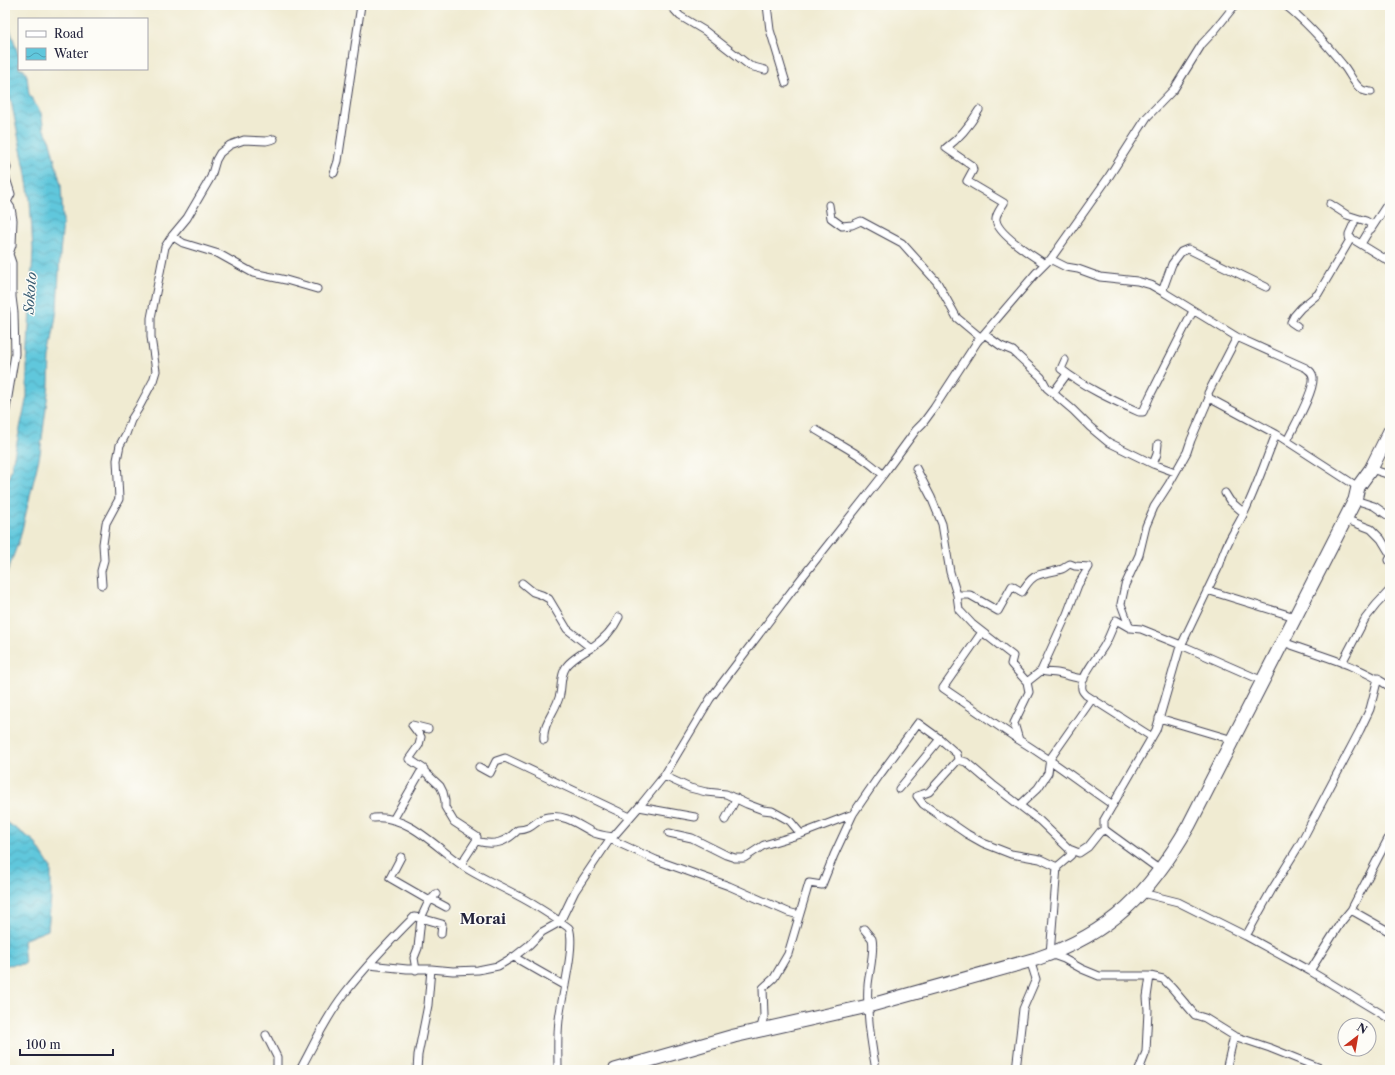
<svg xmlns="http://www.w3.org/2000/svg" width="1395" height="1075" font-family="'Libre Caslon Text',serif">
  <defs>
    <pattern id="water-waves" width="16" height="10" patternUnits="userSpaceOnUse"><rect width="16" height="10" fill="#60c7dc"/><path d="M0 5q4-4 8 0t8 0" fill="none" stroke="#4fa1b4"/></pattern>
  </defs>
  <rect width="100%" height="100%" fill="#fdfcf7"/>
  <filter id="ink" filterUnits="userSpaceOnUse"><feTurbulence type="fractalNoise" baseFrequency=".025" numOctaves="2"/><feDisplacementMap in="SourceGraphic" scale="8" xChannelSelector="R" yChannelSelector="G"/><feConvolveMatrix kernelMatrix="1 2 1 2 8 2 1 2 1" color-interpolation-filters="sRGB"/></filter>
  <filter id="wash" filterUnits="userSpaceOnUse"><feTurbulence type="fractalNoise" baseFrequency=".012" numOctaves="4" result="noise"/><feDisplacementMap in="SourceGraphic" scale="16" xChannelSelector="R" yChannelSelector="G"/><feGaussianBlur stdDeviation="0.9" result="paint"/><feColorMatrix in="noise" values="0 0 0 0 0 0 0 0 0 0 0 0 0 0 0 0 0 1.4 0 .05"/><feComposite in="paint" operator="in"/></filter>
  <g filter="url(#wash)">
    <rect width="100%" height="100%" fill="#f0ebd2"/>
    <path fill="url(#water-waves)" stroke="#41748c" d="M5,13L19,57V69H24L27,76L29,94L41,113L44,130L49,138L61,185L63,221L60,254L57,309L50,353L49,385L40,454L20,538L5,578V489L11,470L27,396V367L33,250L30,200L25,169L11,101L5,89Z
      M5,821L34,841L51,868V897L48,930L23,940L25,964L5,965Z"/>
  </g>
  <g filter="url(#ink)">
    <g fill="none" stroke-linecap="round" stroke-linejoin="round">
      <defs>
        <path id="street" d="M670,5L680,16L705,31L750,66L765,70
          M767,5L770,30L786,83
          M1285,5C1307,22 1326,44 1343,65C1350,73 1353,84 1362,90C1365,91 1368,92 1371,92
          M979,110C970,125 961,137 946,148L972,166L973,170L967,181L1004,203C1001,208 995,215 996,220C998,235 1033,256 1045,264
          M5,160L7,168L5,173
          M334,173L338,161L361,5
          M5,175L11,194L7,202L11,208L13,220L5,224
          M1330,204L1347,215L1366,221L1371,224L1370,229L1361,244
          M829,205L831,218L842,226L852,225L861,221L902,243L937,282L957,318L981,338
          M1354,223L1349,234V237L1390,262
          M1371,229L1388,203H1390
          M172,236L183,243L219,254L253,273L286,280L317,289
          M1050,260L1108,178L1147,117L1174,89L1202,44L1215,30L1235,5
          M1266,287L1188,249L1181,252L1172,264L1163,289L1165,293L1237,337L1306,368C1310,371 1312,372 1313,377C1315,391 1293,428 1287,441
          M1297,326L1291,322L1294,316L1301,308L1318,294L1351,238
          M984,334L1001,346L1013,351L1041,377L1047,388L1073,410L1090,427L1108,442L1153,464L1157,454L1158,444
          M1237,337L1208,393L1209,398L1276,434L1358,487
          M1065,360L1061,369C1084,387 1112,400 1139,412H1143L1150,396L1193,311
          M1053,393L1067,374
          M5,415L15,354L14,313L12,297V263L9,254L12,245L13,220
          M816,430C839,444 864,456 883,475
          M1153,464L1175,472
          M916,468L931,497L942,524L950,572L957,595L959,610L972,624L1013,656L1011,664L1027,682L1029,692L1014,723L1019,740C1052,760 1082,784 1113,805
          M1371,469L1390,475
          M1225,493L1230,501L1244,513
          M1355,500L1374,506L1390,517
          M1345,519L1371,529L1381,539L1390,554
          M1390,558L1389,560L1390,562
          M522,583L533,592L542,595L549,599L567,629L591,648C603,640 613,630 619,617
          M102,585L101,571L104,560L103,544L106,523L119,499L117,460L120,445L126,434L131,420L138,409L153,381L156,371L151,337V318L165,247L172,236L187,218L211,177L216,160L220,153L230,145L244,140L266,141L274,139
          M1207,590L1295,617
          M957,595H970L998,611L1012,586L1022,592C1035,569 1042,576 1062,569C1065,568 1067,565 1070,564L1075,566L1089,567L1078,585L1067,614L1041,671
          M1130,628L1121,604L1125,585L1139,555L1146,526L1154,507L1169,484L1187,452L1191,440L1209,398
          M982,632L943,688L1019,740
          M1283,642C1318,655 1359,665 1390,687
          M1342,663L1365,619L1376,605L1390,590
          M1027,682L1041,671C1047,673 1052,672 1057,673C1067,675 1074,678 1084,679
          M1159,718L1233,740
          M1152,737L1086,695C1083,692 1081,690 1082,684C1083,674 1098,656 1104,646C1109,638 1112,628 1116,620L1130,628L1141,629L1181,645L1263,681
          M544,740C542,723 557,710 560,694C562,685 560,676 566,667C570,661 584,652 591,648
          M479,767L490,773L496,761L505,758L630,817
          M424,772V769L409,759L419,745L421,737L412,725L428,729
          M664,776L690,788L706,792L726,794L747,804L763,810L772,811L790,821L801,834
          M899,789L940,739L957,754L958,760
          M1020,805L1038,788L1048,773L1050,759L1092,699
          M639,807L695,817
          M374,818C410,814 441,853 469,870C489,882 511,891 531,903C544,911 557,919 569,928C576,946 561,998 559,1020C557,1037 558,1054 558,1070
          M393,820L420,773L423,770L440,786L443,792L445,801V807L454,822L477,837L476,841L461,864
          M725,820L734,803L736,798
          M1105,830L1100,832L1088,847L1079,853L1069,849L1040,821L993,785L966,762L958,760L929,792L917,796L923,804L967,834L983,843L1011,854L1040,859L1057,867L1050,954L1064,959L1082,969L1099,976H1150L1163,979L1172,988L1195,1015L1205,1018L1234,1036L1270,1048L1325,1070
          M669,833L692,838L726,855L735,858H744L764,845L801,834L853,814
          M610,839L656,860L729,886L788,912L799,915
          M476,841C494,846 505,843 518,830C534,830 535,819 548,817C565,814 577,824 592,832C598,835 606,836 613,837
          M401,857L390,878L430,901
          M1057,867L1071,855L1069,849
          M1160,870L1105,830L1104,827V820L1156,730L1179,650L1220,564C1225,543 1236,530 1245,511C1257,486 1266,459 1276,434
          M1142,893L1178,902L1246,936L1310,971L1390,1019
          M431,899L446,907
          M1351,910L1390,932
          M864,929C866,932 870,936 872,939C875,950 869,973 868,985C866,1012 871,1043 876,1070
          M1246,936L1271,891L1300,844L1360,730L1370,709L1378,678
          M514,957L565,986
          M369,965L407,969H431L453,971L478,970L498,966L515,956L529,945L542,932L560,922L575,891L610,839L613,837L639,807L664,776L710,699L800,580L883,475L916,430L923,423L934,408L977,342L1036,273L1048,261L1052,260L1066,267L1078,269L1100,277L1137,281L1151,285L1165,293
          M416,970L414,958L418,948L421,918L442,924L441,934
          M1310,971L1341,922L1351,910L1390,835
          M760,1031L764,1016L763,988L774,978L788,954L809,883L822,885L834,855L853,814L879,776L918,723L940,739
          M266,1035L277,1057V1070
          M300,1070C314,1044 327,1016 345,993C366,966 390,941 414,917L421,918L428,903L436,894
          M417,1070L418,1055L428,1005L431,969
          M1016,1070L1023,1009L1036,979L1030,960
          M1139,1070L1146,1052L1148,1010L1147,997L1150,976
          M1226,1070L1234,1036"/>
        <path id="highway" d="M615,1070L734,1036L868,1006L1036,959C1112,933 1150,893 1189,825L1355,500L1358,487L1371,469L1390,431"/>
      </defs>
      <use href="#street" stroke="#414052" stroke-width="9"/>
      <use href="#highway" stroke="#414052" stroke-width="15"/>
      <use href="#street" stroke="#fff" stroke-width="7"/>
      <use href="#highway" stroke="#fff" stroke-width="13"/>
    </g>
  </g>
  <g text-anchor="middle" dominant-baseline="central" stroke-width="3" stroke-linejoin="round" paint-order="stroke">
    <g font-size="14" font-style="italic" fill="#385c73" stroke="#fdfcf7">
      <text transform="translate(30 293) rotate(-86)">Sokoto</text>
    </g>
    <g font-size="15" font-weight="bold" fill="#22223b" stroke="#fdfcf7">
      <text x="483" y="918">Morai</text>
    </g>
  </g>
  <rect width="1395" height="1075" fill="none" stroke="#fdfcf7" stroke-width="20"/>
  <rect x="18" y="18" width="130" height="52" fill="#fdfcf7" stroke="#a5a5ac"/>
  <rect x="26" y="31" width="20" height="6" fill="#ffffff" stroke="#a5a5ac"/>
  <text x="54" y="38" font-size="12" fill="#22223b">Road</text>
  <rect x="26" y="48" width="20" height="12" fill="url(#water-waves)" stroke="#a5a5ac"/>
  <text x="54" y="58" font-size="12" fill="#22223b">Water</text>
  <g transform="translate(1357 1037) rotate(31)"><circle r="19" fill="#fdfcf7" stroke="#a5a5ac"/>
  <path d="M0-3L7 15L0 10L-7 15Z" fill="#c8321e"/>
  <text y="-6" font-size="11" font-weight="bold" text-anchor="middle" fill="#22223b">N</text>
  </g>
  <path d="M20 1049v6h93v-6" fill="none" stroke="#22223b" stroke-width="2"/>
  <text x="26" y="1049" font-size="12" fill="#22223b" stroke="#fdfcf7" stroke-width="3" paint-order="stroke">100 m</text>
</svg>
